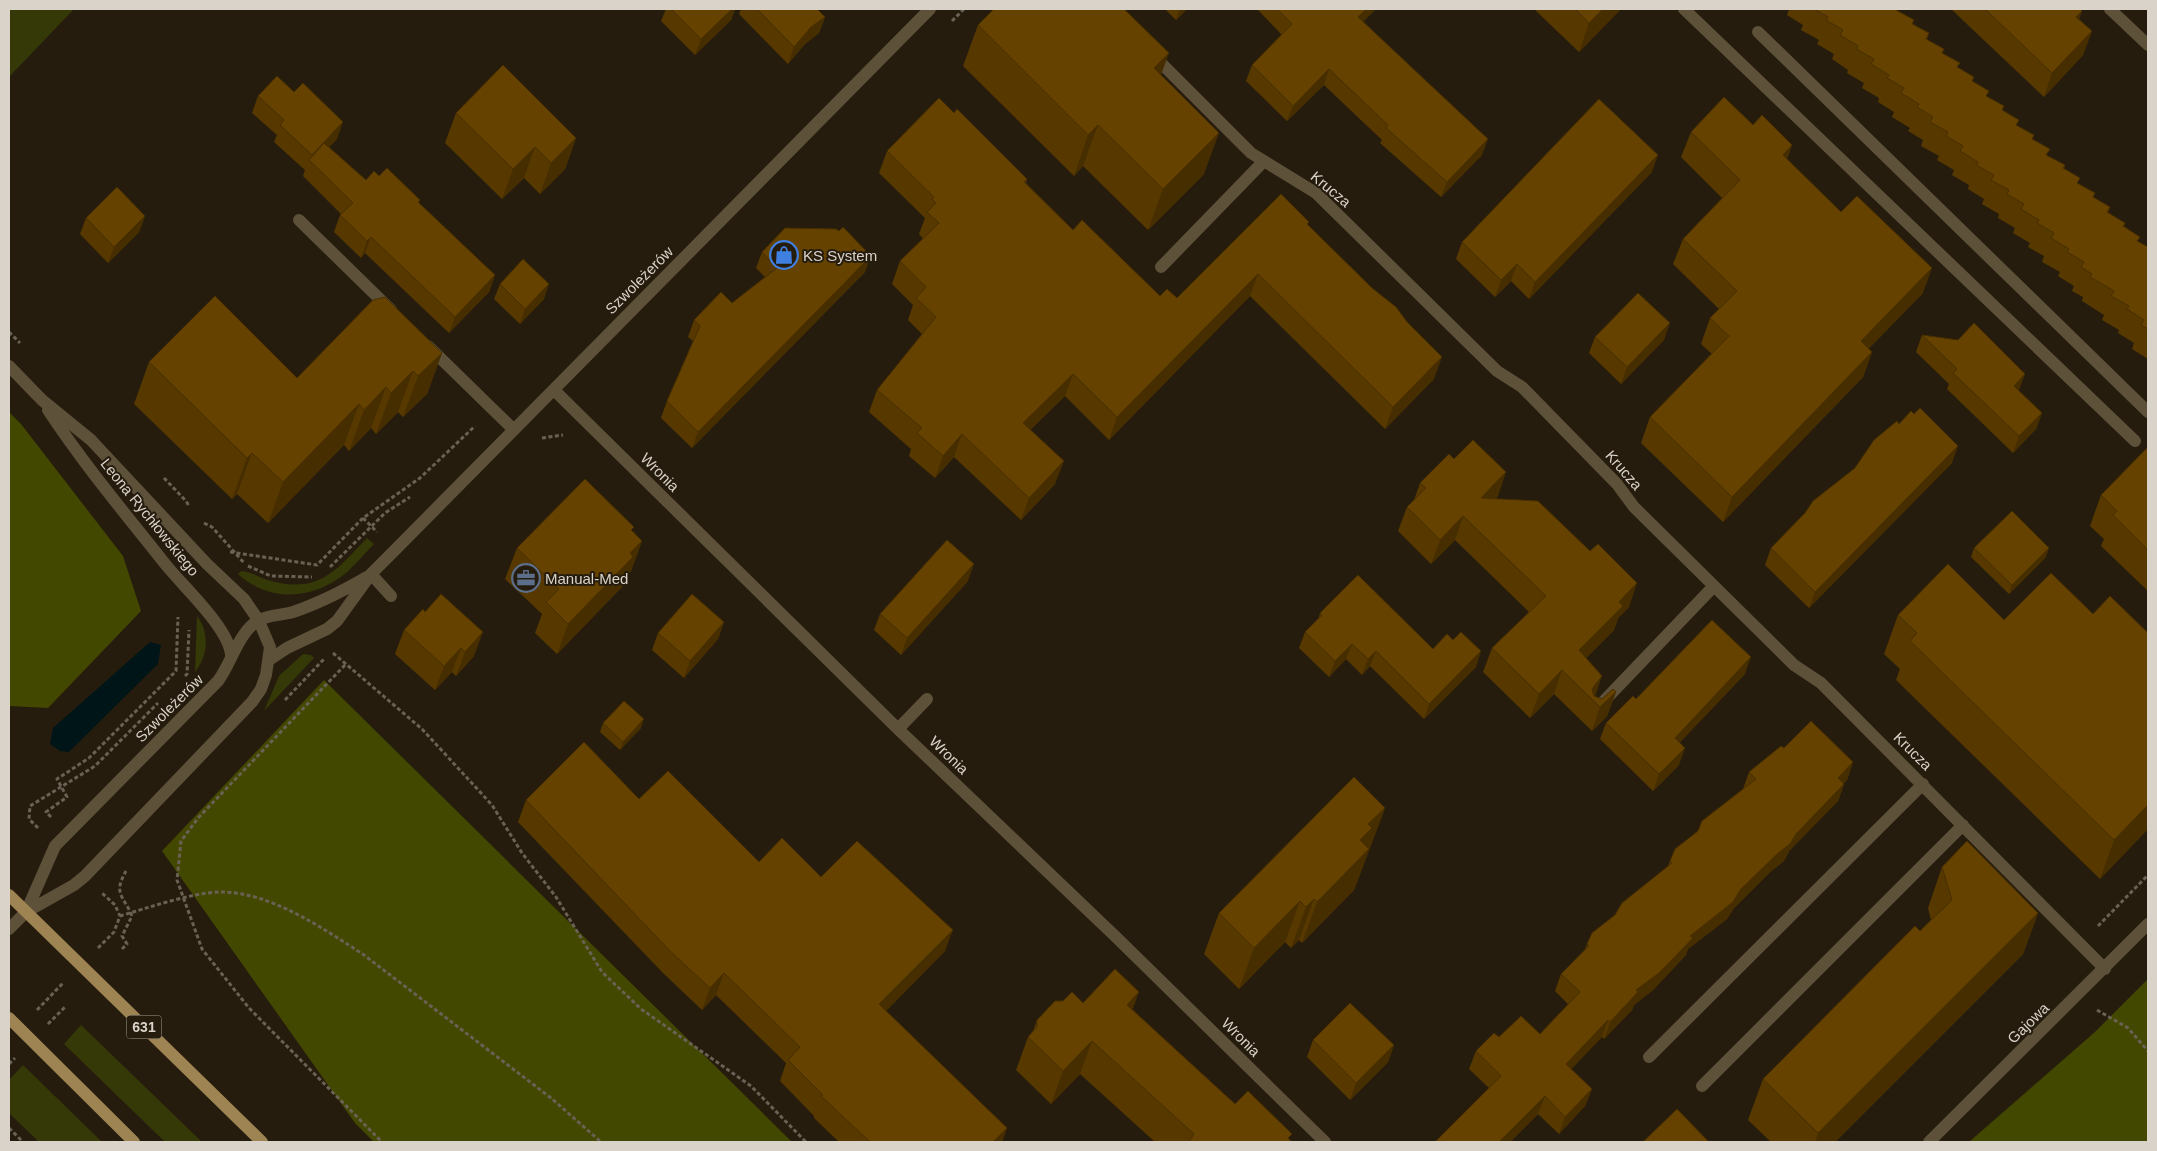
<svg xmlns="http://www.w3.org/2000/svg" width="2157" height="1151" font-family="Arial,sans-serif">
  <rect width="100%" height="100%" fill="#261c0e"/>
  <path fill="#353907" d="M9,9H74L9,77Z
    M367,538L374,544C365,553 356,564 347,572C314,600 270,603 238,574L241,571C252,572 260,578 271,581C320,594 336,570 367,538Z
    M197,616C210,633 208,656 195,672Z
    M303,654L311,655L314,658L264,711L279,676Z
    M81,1025L202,1142H165L64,1044Z
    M23,1065L102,1142H39L9,1113V1080Z"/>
  <path fill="#434800" d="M9,412L21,424L123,556L141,611L48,708L9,706Z
    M324,680L792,1142H374L355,1123L162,851Z
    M2148,979V1142H1969L2095,1032Z"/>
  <path fill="#001517" d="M150,642L161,645L158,664L69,752L60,751L50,744L53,728Z"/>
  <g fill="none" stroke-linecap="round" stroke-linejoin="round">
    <path stroke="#6a6155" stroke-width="3" stroke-dasharray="4 2.5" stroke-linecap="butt" d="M952,21L964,9
      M9,332L20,343
      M542,438L563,435
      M164,478L186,501L189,506
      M363,518L377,532
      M204,523L212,527L245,564
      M230,552L317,565L363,518L420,478L475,426
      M248,566L271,576L312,577
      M330,567L385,513L410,497
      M333,653L422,729L492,805L522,853L556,897L602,972L641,1009L751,1086L806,1142
      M345,665L199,817L181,841L177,880L202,949L249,1008L382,1142
      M185,676L187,674L189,630
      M285,700L324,659
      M51,817L46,812L67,797L57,779L89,758L176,671L178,617
      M38,828L29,819L30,806L95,766L158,703
      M120,916C147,908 194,892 221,892C271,892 324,929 364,955L551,1098L601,1142
      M2098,926L2148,875
      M98,948L114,932L120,916L115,905L102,893
      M122,949L127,944L122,936L132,916C123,895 113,894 126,871
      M37,1010L64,982
      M2097,1010L2128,1028L2148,1051
      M48,1024L65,1007
      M9,1064L15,1058
      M9,1128L23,1142"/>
    <path stroke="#5d513a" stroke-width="12" d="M1684,9L2135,441
      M2110,9L2148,45
      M1758,32L2148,412
      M1153,55L1251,153L1316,193L1497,371L1522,387L1617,484L1634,507L1794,665L1821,683L2105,969
      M299,220L391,310
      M1161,267L1264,161
      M428,346L514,430
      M9,366L42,400L91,440L207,564L244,599L259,621L270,647L266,675L261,689L252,702L85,876L74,885L26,912L9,929
      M554,390L898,729L1116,937L1325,1142
      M48,410C83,463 123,511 162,560C180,584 229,627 231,655
      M371,574L391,596
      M269,660L287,648L327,629L337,621L371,574L395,550L930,9
      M1604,701L1714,586
      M898,729L927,699
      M26,912L55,846L218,681C231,664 239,631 259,620C269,615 283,615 293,612C320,603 343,591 367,577
      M1649,1057L1923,784
      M1702,1086L1963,825
      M1929,1142L2148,924"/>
    <path stroke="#9d8452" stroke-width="12" d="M9,895L262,1142
      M9,1018L134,1142"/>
  </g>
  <path fill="#573900" d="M666,9H735L731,20L695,55L661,21Z
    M741,9H817L825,17L819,33L805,44L788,64L739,14Z
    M1165,9H1187L1176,20Z
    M1257,9H1376L1363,21L1482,155L1441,197L1380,143L1382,140L1324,85L1287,121L1246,81L1252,65L1282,35Z
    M1534,9H1621L1579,52Z
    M1789,9H1897V10L1913,24L1929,33L1927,39L1972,81L1987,97L2002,110L2017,126L2033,139L2047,156L2065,165L2064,169L2078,184L2093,198L2110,207L2108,213L2125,223L2124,227L2138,242L2148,247V359L2132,349L2134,343L2118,333L2119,330L2102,320L2104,315L2082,301L2083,297L2072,291L2074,286L2058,276L2060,272L2042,262L2044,256L2028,247L2030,243L2013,233L2015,228L1998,218L1999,214L1982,204L1984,199L1968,189L1969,185L1952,175L1954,170L1937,160L1939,156L1921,146L1923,140L1908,131L1910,128L1892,117L1894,112L1878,102L1879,98L1862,88L1864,83L1847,73L1848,70L1832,59L1834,54L1817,44L1819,40L1801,30L1803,25L1787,15Z
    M1951,9H2080L2079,19L2092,31L2083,55L2044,97Z
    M978,25L1161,75L1204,174L1148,230L1083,166L1074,176L963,66Z
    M258,96L337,139L329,147L366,180L379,176L420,200L419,203L495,275L489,292L449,333L365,253L361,258L334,232L340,215L341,214L303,176L305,170L274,142L277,135L252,113Z
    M456,113L576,138L565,169L540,194L524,178L502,199L445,143Z
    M954,113L1027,179L1026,183L1073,230L1160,296L1177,298L1308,225L1434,379L1385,429L1250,296L1109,440L1065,396L1030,430L1055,484L1021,520L954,457L935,478L909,456L911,449L869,412L877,390L922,334L908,320L913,305L892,284L900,261L923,239L919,234L925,218L879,173L887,151Z
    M1753,125L1792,145L1787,159L1923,293L1869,348L1872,352L1863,377L1723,522L1641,443L1650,417L1712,354L1701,344L1710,318L1719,309L1673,264L1683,239L1722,198L1681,157L1691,132Z
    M1652,172L1529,299L1511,281L1495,297L1456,259L1462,242Z
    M145,216L139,232L108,263L80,234L86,218Z
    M762,252L865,272L692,448L661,418L667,401L693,341L688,337L694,320L732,303L765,277L756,268Z
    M500,284L544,299L520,324L494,299Z
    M1922,335L2019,391L2042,413L2036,429L2013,453L1947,389L1949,384L1916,352Z
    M1595,337L1664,340L1621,384L1589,353Z
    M442,353L427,394L403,417L398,412L376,434L371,428L349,451L344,445L268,523L237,494L232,499L134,404L149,362L297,378Z
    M1899,424L1952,463L1809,608L1765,565L1771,548L1855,468Z
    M2148,447V591L2101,546L2104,539L2090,526L2101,495Z
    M1454,459L1498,496L1495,499L1629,607L1618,618L1614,630L1586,658L1595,697L1602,699L1616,692L1607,716L1592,731L1554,694L1530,718L1483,672L1492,648L1529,612L1455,540L1431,564L1398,531L1407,507L1414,500L1420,483Z
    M633,531L642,541L631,571L626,577L622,587L557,654L535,633L542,614L505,579L517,548Z
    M1974,548L2046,557L2009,594L1971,557Z
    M968,581L901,655L874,630L880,614Z
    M425,612L474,656L456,676L452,672L435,690L395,654L404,630Z
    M1320,613L1433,649L1476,667L1424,719L1370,666L1362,675L1346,659L1329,677L1299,648L1305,632L1318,620Z
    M2093,614L2148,633V829L2100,879L1896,680L1900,669L1884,654L1898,615L2004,620Z
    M724,622L718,639L684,678L652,650L658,633Z
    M1745,674L1680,742L1679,765L1653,791L1600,739L1606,723L1636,699Z
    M603,723L641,728L620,750L600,732Z
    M1784,748L1853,762L1847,780L1844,783V784L1838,801L1789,851L1784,861L1770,872L1734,908L1727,919L1688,949L1686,955L1653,990L1634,1005L1632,1010L1604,1039L1602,1037L1571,1069L1592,1089L1585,1106L1559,1134L1538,1114L1510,1142H1435L1489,1088L1469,1069L1476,1051L1499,1037L1540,1034L1568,1004L1555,991L1561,974L1585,949L1592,933L1615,915L1667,868L1670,861L1698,831L1743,789L1749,772Z
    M639,799L759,862L821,877L945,951L886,1011L1007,1128L1002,1142H839L814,1118V1116L780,1081L786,1063L716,995L702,1010L663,973L518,822L526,800Z
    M1385,808L1354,890L1302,943L1299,940L1291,948L1285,942L1239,989L1204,954L1219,913Z
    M1942,867L2038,913L2023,954L1835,1142H1771L1748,1120L1763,1079L1931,920L1928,908Z
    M1083,1003L1133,1010L1235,1104L1290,1140L1292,1142H1155L1080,1074L1051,1104L1016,1070L1028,1037L1033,1031L1037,1020Z
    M1313,1040L1394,1045L1388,1062L1350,1100L1307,1057Z"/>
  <path fill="#472e00" d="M732,9H735L731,20L695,55L701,39Z
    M1180,9H1187L1176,20Z
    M1366,9H1376L1353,32L1358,17Z
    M1603,9H1621L1579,52L1589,23Z
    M2082,11L2074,35L2076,17Z
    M825,17L819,33L805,44L788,64L794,47L811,27Z
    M2092,31L2083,55L2044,97L2052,73Z
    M1169,53L1154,94V68Z
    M1329,69L1324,85L1287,121L1293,106Z
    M343,122L337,139L313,164L310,161L312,155Z
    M1098,125L1083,166L1074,176L1088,135Z
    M1219,133L1204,174L1148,230L1163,189Z
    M576,138L565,169L540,194L551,163Z
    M1488,139L1482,155L1441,197L1447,182Z
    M1792,145L1783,171V155Z
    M535,147L524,178L502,199L513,169Z
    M1658,155L1652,172L1529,299L1535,282Z
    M145,216L139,232L108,263L114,247Z
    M371,237L365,253L361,258L367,241Z
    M871,256L865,272L692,448L698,432Z
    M1517,264L1511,281L1495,297L1501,280Z
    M1932,268L1923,293L1852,366L1861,341Z
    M1258,274L1250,296L1109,440L1117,417Z
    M495,275L489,292L449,333L455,317Z
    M549,284L544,299L520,324L525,309Z
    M1670,323L1664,340L1621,384L1627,367Z
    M1872,352L1863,377L1723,522L1732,497Z
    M442,353L427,394L403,417L418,376Z
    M1442,357L1434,379L1385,429L1393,407Z
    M413,371L398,412L376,434L391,393Z
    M1073,374L1065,396L1014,446L1023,423Z
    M2025,374L2019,390L2008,402L2014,386Z
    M386,387L371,428L349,451L364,410Z
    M359,404L344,445L268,523L283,482Z
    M2042,413L2036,429L2013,453L2019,436Z
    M962,434L954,457L935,478L943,456Z
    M1958,446L1952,463L1809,608L1815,592Z
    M252,453L237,494L232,499L247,458Z
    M1064,461L1055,484L1021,520L1029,498Z
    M1506,472L1498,496L1472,522L1481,498Z
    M1463,516L1455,540L1431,564L1440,540Z
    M642,541L631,571L626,577L622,587L557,654L568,624L630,553Z
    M2049,548L2046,557L2009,594L2012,585Z
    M974,564L968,581L901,655L907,638Z
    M1637,583L1629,607L1618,618L1614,630L1570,674L1579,650L1619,602Z
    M724,622L718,639L684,678L690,661Z
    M483,632L474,656L456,676L465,652Z
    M1352,644L1346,659L1329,677L1335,661Z
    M461,648L452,672L435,690L444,666Z
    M1376,651L1370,666L1362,675L1368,659Z
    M1481,651L1476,667L1424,719L1429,704Z
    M1751,657L1745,674L1669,754L1675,738Z
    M1562,670L1554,694L1530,718L1539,694Z
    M1602,676L1594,700L1592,689Z
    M1616,692L1607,716L1592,731L1600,707Z
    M644,719L641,728L620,750L623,742Z
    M1685,748L1679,765L1653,791L1659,774Z
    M1853,762L1847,780L1832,795L1838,778Z
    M1844,784L1838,801L1789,851L1784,861L1770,872L1734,908L1727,919L1688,949L1686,955L1653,990L1634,1005L1632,1010L1604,1039L1610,1022L1636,990L1690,936L1740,890Z
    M2148,805V829L2100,879L2114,840Z
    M1385,808L1354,890L1302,943L1317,902L1360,840L1368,824Z
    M1314,899L1299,940L1291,948L1306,907Z
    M1300,901L1285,942L1239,989L1254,948Z
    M2038,913L2023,954L1835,1142H1815L1818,1133Z
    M953,930L945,951L871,1026L879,1004Z
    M724,973L716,995L702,1010L710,988Z
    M1139,992L1127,1025V1005Z
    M1608,1020L1602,1037L1560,1081L1566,1064Z
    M1092,1041L1080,1074L1051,1104L1063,1071Z
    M1394,1045L1388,1062L1350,1100L1356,1083Z
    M1592,1089L1585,1106L1559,1134L1565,1117Z
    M1545,1096L1538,1114L1510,1142H1499Z
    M1007,1128L1002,1142H993Z"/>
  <path fill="#654200" stroke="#472e00" d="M671,9H732L701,39Z
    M757,9H817L825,17L811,27L794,47Z
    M994,9H1124L1169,53L1154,68L1219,133L1163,189L1098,125L1088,135L978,25Z
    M1277,9H1366L1358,17L1488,139L1447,182L1386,128L1388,125L1329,69L1293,106L1252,65L1292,24Z
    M1575,9H1603L1589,23Z
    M1814,9H1897L1896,10L1914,20L1912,24L1929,33L1926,39L1944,49L1942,53L1960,63L1957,67L1974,77L1972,81L1989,91L1986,96L2004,106L2002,110L2019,120L2016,125L2034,135L2032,139L2050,149L2046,155L2065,165L2063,168L2080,178L2077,183L2095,193L2093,197L2110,207L2107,212L2125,223L2123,226L2140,237L2137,241L2148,247V329L2141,325L2144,320L2127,309L2129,306L2111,296L2114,291L2090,277L2092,274L2081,267L2084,262L2067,252L2069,249L2051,238L2054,233L2037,223L2039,220L2021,209L2024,204L2007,194L2009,190L1991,180L1994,175L1976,165L1978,162L1960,151L1963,146L1946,136L1948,132L1930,122L1933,117L1917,107L1919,104L1901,93L1904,88L1887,78L1889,75L1871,64L1874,59L1856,49L1858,46L1840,35L1843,30L1826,20L1828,17Z
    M1985,9H2080L2082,11L2076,17L2092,31L2052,73Z
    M503,65L576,138L551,163L535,147L513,169L456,113Z
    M277,76L294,92L303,83L343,122L312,155L280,125L284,120L258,96Z
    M1724,97L1753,125L1762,115L1792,145L1783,155L1841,212L1857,196L1932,268L1861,341L1872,352L1732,497L1650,417L1729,336L1710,318L1737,291L1683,239L1740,180L1691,132Z
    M939,98L954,113L957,109L1027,179L1024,182L1073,230L1082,220L1160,296L1167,289L1177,298L1281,194L1309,222L1307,224L1372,288L1396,307L1407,322L1442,357L1393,407L1258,274L1117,417L1073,374L1023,423L1064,461L1029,498L962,434L943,456L917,433L922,428L877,390L936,317L916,298L926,287L900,261L939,223L927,212L936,203L932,199L934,197L887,151Z
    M1599,99L1658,155L1535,282L1517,264L1501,280L1462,242Z
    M324,143L366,180L374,171L379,176L387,168L420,200L418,202L495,275L455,317L371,237L367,241L340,215L353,203L309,160Z
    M117,187L145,216L114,247L86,218Z
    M843,227L871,256L698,432L667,401L700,326L694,320L721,292L732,303L777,268L762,252L785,228L836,229L839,231Z
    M523,259L549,284L525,309L500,284Z
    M1638,293L1670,323L1627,367L1595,337Z
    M215,296L297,378L373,300L385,297L442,353L418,376L413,371L391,393L386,387L364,410L359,404L283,482L252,453L247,458L149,362Z
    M1974,323L2025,374L2014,386L2042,413L2019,436L1953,373L1957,369L1922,335L1958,340Z
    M1920,408L1958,446L1815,592L1771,548L1805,513L1813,501L1855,468L1874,440L1897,421L1899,424L1911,411L1914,414Z
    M1473,440L1506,472L1481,498L1538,501L1590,551L1598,544L1637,583L1619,602L1623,606L1579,650L1602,676L1592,689L1594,696L1602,699L1613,689L1616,692L1600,707L1562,670L1539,694L1492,648L1546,596L1463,516L1440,540L1407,507L1426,488L1420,483L1449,454L1454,459Z
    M2148,447V550L2113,515L2117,511L2101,495Z
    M585,479L634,527L631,530L642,541L630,553L633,557L568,624L546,602L559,589L517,548Z
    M2012,511L2049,548L2012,585L1974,548Z
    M947,540L974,564L907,638L880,614Z
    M1948,564L2004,620L2051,573L2093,614L2110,596L2148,633V805L2114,840L1910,641L1917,633L1898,615Z
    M1358,575L1433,649L1447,634L1453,640L1461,632L1481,651L1429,704L1376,651L1368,659L1352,644L1335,661L1305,632L1322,615L1320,613Z
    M441,594L483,632L465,652L461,648L444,666L404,630L423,609L425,612Z
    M692,594L724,622L690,661L658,633Z
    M1712,620L1751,657L1675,738L1685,748L1659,774L1606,723L1633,696L1636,699Z
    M624,701L644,719L623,742L603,723Z
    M1811,721L1853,762L1838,778L1844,784L1796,834L1790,844L1776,855L1740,890L1733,902L1690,936L1693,938L1659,973L1636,990L1638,992L1610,1022L1608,1020L1566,1064L1592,1089L1565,1117L1545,1096L1499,1142H1435L1501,1076L1476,1051L1494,1033L1499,1037L1521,1016L1540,1034L1580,992L1561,974L1589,946L1587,944L1592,933L1615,915L1622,903L1672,863L1670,861L1675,849L1698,831L1702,821L1756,779L1749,772L1781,746L1784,748Z
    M584,742L639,799L668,771L759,862L782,838L821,877L857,841L953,930L879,1004L1007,1128L993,1142H870L821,1096L823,1095L788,1060L800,1047L724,973L710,988L671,952L526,800Z
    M1354,777L1385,808L1368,824L1372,828L1360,840L1369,849L1317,902L1314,899L1306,907L1300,901L1254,948L1219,913Z
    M1967,841L2038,913L1818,1133L1763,1079L1915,926L1920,931L1952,900L1942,867Z
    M1115,969L1139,992L1127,1005L1235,1104L1248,1091L1292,1134L1288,1138L1292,1142H1189L1194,1134L1092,1041L1063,1071L1028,1037L1037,1027V1020L1055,1001H1063L1072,992L1083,1003Z
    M1350,1003L1394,1045L1356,1083L1313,1040Z
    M1677,1109L1709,1142H1643Z"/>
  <defs>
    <symbol id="shop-ring" viewBox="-11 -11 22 22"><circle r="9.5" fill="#261c0e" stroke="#3f7fe0" stroke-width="1.5"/><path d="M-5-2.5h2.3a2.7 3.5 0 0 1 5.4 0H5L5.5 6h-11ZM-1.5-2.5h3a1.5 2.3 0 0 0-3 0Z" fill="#3f7fe0"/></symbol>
    <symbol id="office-ring" viewBox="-11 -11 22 22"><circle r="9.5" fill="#261c0e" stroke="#5c6f8a" stroke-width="1.5"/><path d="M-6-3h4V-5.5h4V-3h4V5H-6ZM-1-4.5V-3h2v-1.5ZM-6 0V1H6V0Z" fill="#5c6f8a"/></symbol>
  </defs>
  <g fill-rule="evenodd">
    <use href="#shop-ring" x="768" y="239" width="32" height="32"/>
    <use href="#office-ring" x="510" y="562" width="32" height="32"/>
  </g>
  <g text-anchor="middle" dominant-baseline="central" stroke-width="4" stroke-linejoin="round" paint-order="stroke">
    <rect fill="#261c0e" stroke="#a49c92" stroke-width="1" x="126.5" y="1015.5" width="35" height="23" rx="4"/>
    <g font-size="14" font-weight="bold" fill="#dad3ca">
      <text x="144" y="1027">631</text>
    </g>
    <g font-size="15" fill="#dad3ca" stroke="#261c0e">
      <text transform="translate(1331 189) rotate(40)">Krucza</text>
      <text transform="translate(639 280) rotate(-45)">Szwoleżerów</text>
      <text transform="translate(1624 470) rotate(49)">Krucza</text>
      <text transform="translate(660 472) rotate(45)">Wronia</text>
      <text transform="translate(150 517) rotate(51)">Leona Rychłowskiego</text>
      <text transform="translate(169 708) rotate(-45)">Szwoleżerów</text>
      <text transform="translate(1913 751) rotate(45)">Krucza</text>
      <text transform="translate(949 755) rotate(44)">Wronia</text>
      <text transform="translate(2028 1023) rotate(-44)">Gajowa</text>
      <text transform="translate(1241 1037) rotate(45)">Wronia</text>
    </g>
    <g font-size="15" fill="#dad3ca" stroke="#261c0e" text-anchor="start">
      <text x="803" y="255">KS System</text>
      <text x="545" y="578">Manual-Med</text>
    </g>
  </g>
  <rect width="2157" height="1151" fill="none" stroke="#dad3ca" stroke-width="20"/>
</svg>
